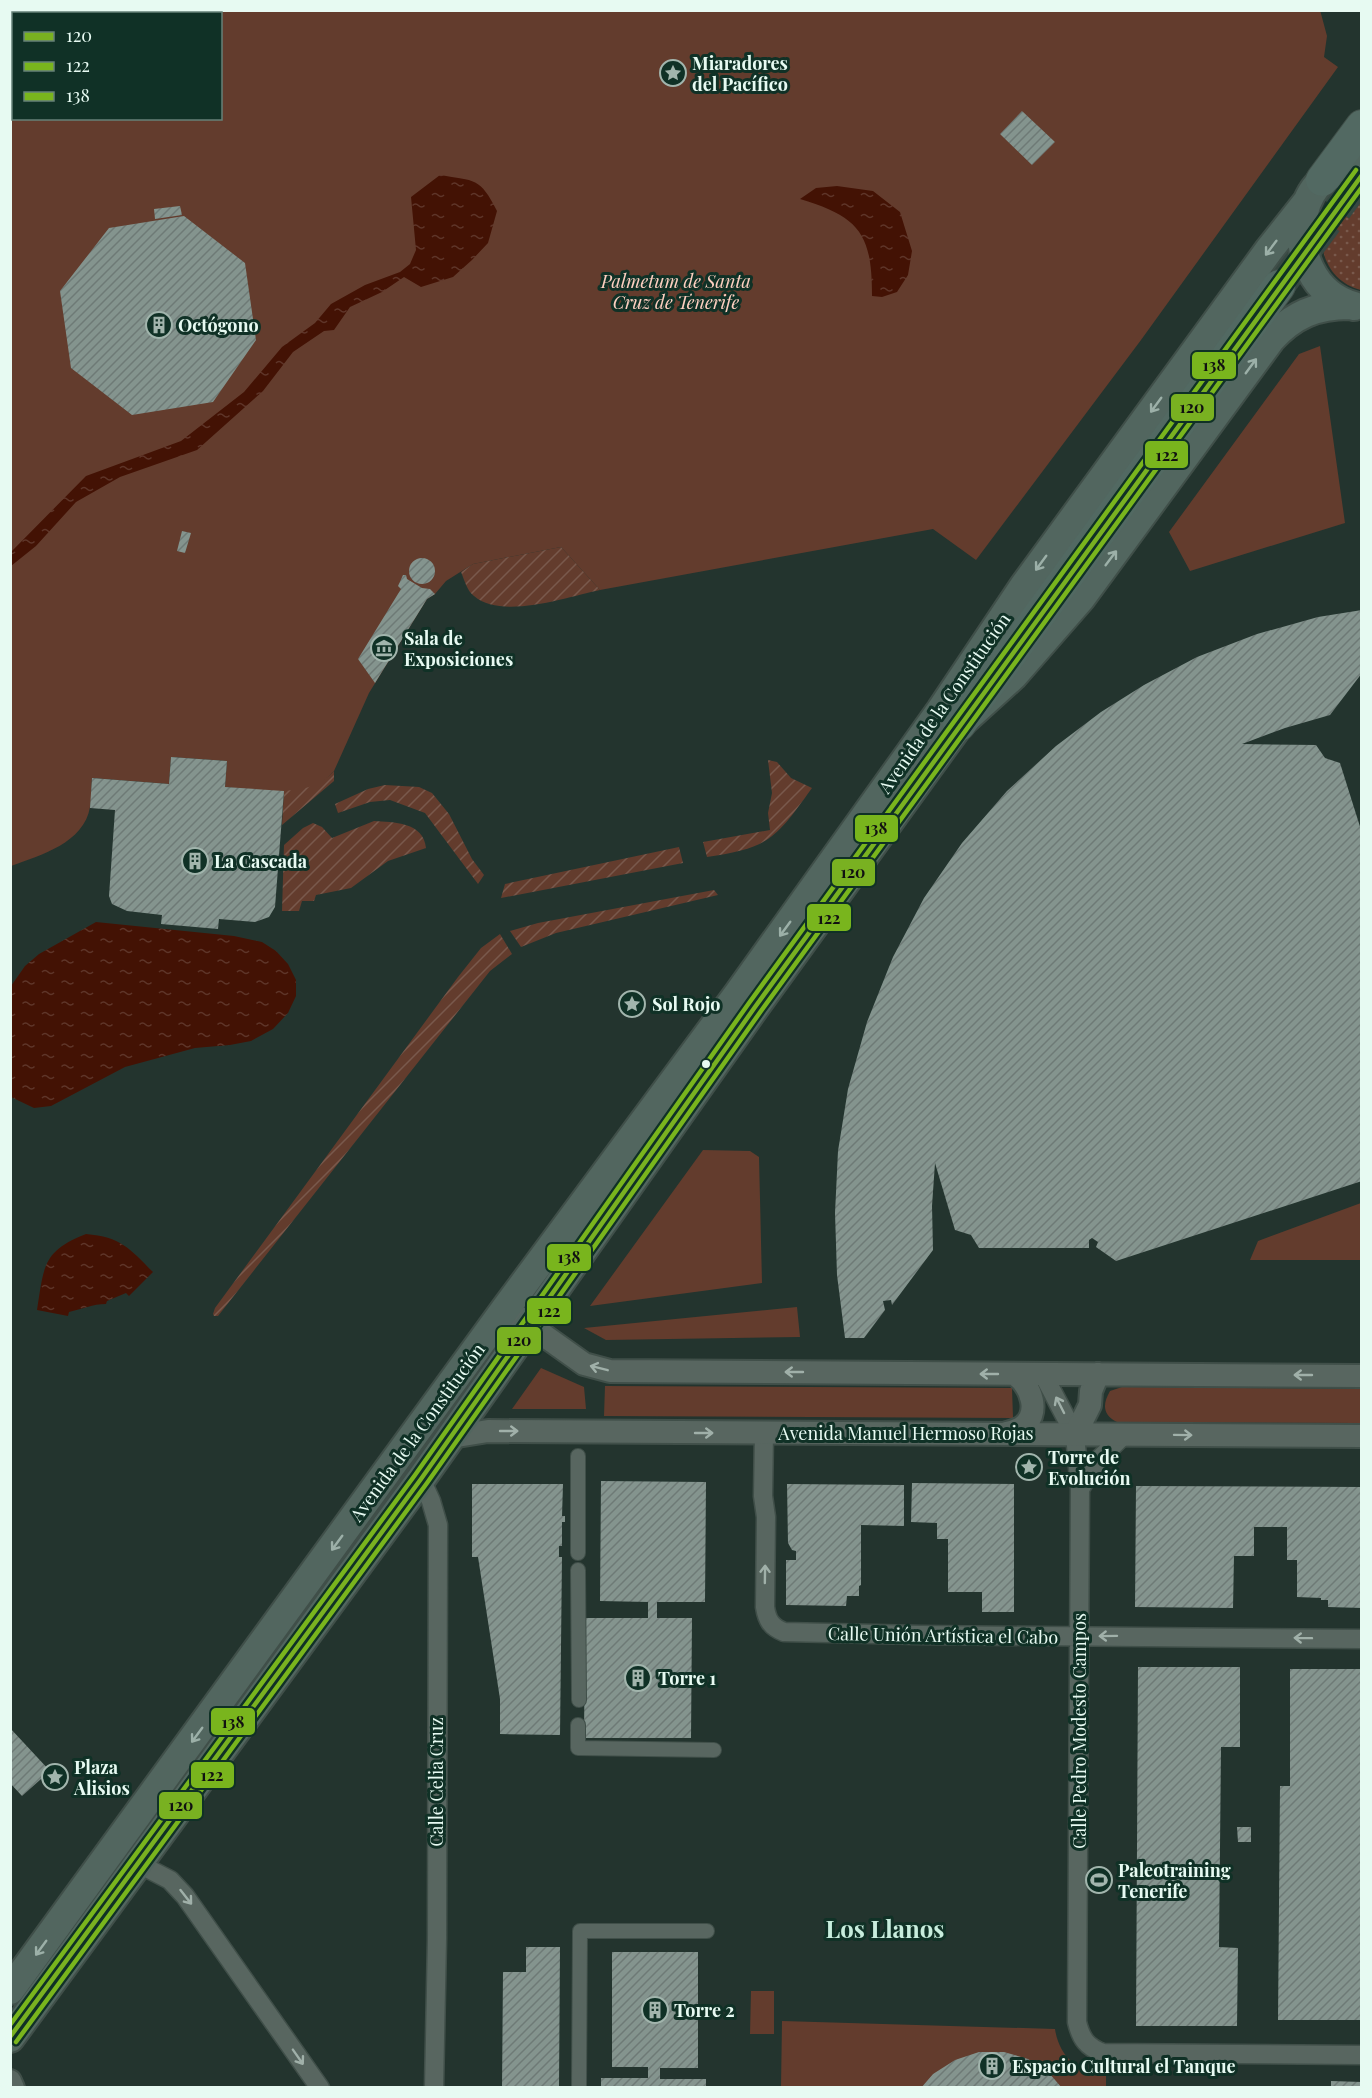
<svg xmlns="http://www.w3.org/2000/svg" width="1372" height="2098" font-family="'Playfair Display',serif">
  <defs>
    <pattern id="grass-dots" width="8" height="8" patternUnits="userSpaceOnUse" patternTransform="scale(1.5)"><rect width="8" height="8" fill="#633c2d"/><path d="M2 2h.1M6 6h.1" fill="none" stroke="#79594c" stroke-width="1.8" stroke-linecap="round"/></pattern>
    <pattern id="garden-furrows" width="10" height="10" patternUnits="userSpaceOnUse" patternTransform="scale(1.5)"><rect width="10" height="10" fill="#633c2d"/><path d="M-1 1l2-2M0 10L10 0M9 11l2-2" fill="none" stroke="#79594c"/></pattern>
    <pattern id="water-ripples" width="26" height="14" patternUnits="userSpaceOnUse" patternTransform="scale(1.5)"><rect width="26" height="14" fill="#431204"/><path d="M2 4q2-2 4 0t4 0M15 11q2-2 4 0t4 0" fill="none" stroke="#5e3529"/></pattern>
    <pattern id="building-hatch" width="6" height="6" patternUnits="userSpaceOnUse" patternTransform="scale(1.5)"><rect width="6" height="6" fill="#84948e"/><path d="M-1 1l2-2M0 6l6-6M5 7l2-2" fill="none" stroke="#6e7a76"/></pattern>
  </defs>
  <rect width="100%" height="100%" fill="#23342e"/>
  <path fill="url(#grass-dots)" d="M1361,184H1362L1361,290C1308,277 1309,198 1361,184Z"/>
  <path fill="#633c2d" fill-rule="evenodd" d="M1320,10L1327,36L1324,57L1338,67L1141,340L976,560L933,529L600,590L561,547L473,564L446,581L435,594L427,599L369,693L334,771C327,778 320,785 311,788C285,796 252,789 225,787L227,761L171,757L169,784L92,778C91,788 92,798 90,807C84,843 41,855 11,866L10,11ZM14,14H220V118H14Z
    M1320,346L1345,523L1190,571L1169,532L1299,354Z
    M703,1150L750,1151L759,1157L762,1283L590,1306Z
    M1361,1203V1260H1250L1258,1241Z
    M797,1307L800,1337L606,1340L584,1328Z
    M541,1368L584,1387L586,1409H512Z
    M605,1386L1012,1388L1013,1418L604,1416Z
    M1122,1387L1361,1389V1423L1117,1422C1103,1415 1102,1405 1110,1391Z
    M751,1991H774V2034H750Z
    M782,2021L1055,2029C1059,2056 1078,2074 1106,2074V2088H781Z"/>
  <path fill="url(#garden-furrows)" d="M561,547L600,590C567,597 502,620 474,596C467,591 464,579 461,572L473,564Z
    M768,760L777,762L791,778L812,788C776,838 770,848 707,857L703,842L770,830L768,813L772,793Z
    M334,771V781L282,825L284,791C305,789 319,787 334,771Z
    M385,785L419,787L432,793L449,814L472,859L484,875L478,884L425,813L390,800L370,802L338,813L335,804L368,789Z
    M374,821C393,822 424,822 426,848L388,861L351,888L316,895L314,901H302L299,911H282L284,845L303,828L313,823L322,827L332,838Z
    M679,847L683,863L501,898L505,884Z
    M714,890L718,895L556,933L521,947L510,931L538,923Z
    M500,934L512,954L490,971L218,1316H214L213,1314L215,1308L458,977L481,948Z"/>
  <path fill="url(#water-ripples)" d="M440,175C475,181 480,177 497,211L488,243L472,260L453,277L421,287L404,277L382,292L350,307L334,330L324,331L293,352L263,391L197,450L120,477L76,502L36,546L11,566V552L86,476L181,441L244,392L282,347L315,323L331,304L365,285L400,272L410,264L416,250L411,197Z
    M837,186L873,191L900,212L912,251L908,275L897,292L882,297L872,296C872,234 860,217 800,199L816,188Z
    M96,922L234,936L262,942L276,951L288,964L296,980V996L288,1013L273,1029L251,1041L230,1045L195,1048L125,1067L51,1106L34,1108L11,1097V986L25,966L39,954Z
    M86,1234C121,1237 129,1248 153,1272L129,1296L126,1293L107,1301L106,1304C93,1304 82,1309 69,1312L68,1316L37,1310C44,1267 42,1251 86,1234Z"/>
  <path fill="url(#building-hatch)" d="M1022,111L1055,142L1032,165L1000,134Z
    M180,206L182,215L155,219L154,209Z
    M184,216L245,263L256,340L213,402L132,415L71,368L60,291L109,228Z
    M182,531L191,533L185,553L177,551Z
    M409 571a13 13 0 1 1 26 0a13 13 0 1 1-26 0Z
    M403,575H406L407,579L422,588L430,589L435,594L427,599L375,683L358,659L401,589L398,586Z
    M1362,610V673L1330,715L1285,728L1242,744L1316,745L1325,758L1340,763L1362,833V1181L1116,1261L1096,1247L1098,1242L1092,1238L1089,1240V1248H979L971,1235L955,1230L935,1163L932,1206L933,1250L892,1305L891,1300L883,1301L885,1310L864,1338H845L837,1275L835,1213L838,1151L848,1089L867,1022L893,957L924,898L962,843L1007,791L1056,746L1101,712L1144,685L1197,657L1257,634L1318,617Z
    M171,757L227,761L225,787L284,791L275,907L269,917L255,922L219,919L218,929L161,924L162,915L127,911L112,904L109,896L115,810L90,808L92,778L169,784Z
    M601,1481L706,1482L705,1602H657V1618H692L691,1738H584L585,1618H648V1602L600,1601Z
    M912,1483L1014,1484V1612H982V1592H948V1539H937V1523L911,1522Z
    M472,1484H563L562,1516H565V1522H562V1546H559V1557H562L560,1735L500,1734V1699L478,1557H472Z
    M787,1484L904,1485V1526L861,1525V1585L859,1586V1596H847L846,1606L786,1605V1560H796V1551L792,1550L788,1543Z
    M1136,1486L1362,1487V1608L1328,1607V1600H1321V1598L1297,1597V1560H1287V1527H1254V1556H1234L1233,1608L1135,1607Z
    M1138,1667H1240V1747H1221L1219,1947L1238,1948L1237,2026H1136Z
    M1290,1669H1362V2020H1278L1280,1786H1290Z
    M10,1728L50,1771L22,1796L10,1783Z
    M1237,1827H1251V1842H1238Z
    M526,1947H560L559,2088H502L503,1972H526Z
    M612,1952H698V2068H660V2079H706V2088H601V2078H648V2067H612Z
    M979,2052H1004L1028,2059L1049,2073L1062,2088H921L933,2074L955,2060Z
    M1331,2081L1362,2082V2088H1331Z"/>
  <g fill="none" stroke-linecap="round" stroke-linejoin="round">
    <path stroke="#374842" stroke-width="32" stroke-dasharray="32 16" stroke-linecap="butt" d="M1279,286L1362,174"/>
    <defs>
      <path id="pedestrian" d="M578,1553V1456
        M578,1570L579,1700
        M578,1725V1748L714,1750
        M579,2088L580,1931H707"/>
      <path id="minor" d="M1043,1374L1075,1435L1080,1489L1077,2022C1081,2039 1087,2047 1103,2053L1362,2055
        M764,1433L763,1496L766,1517L765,1607C767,1620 771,1627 784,1632L920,1635L1362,1639
        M421,1479L431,1501L438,1525L437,1939L434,2088
        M1080,1489L1097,1461L1125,1434
        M139,1864L170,1880L185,1896L320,2088"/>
      <path id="tertiary" d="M518,1317L584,1364L610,1371L1362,1376
        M1007,1433C1011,1432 1017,1430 1021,1428C1042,1414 1031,1386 1015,1374
        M1075,1435L1090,1405L1091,1391L1098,1374
        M451,1437L488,1431L1362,1436
        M10,2081L13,2088"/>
      <path id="primary" d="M1354,306C1313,295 1295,251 1304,212C1307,200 1313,188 1323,180C1334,172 1348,167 1362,164
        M10,1990L506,1308L738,994L941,710L1024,586L1269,250L1307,202
        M10,2038L421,1479L755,1007L959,725L1013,676L1081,598L1271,339C1293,315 1316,305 1349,305"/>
      <path id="trunk" d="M1322,180L1362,126
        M959,725L1279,286"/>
    </defs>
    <use href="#pedestrian" stroke="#404f49" stroke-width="16"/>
    <use href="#minor" stroke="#404f49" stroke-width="21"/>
    <use href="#tertiary" stroke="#404f49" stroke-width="26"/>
    <use href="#primary" stroke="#404f49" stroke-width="32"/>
    <use href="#trunk" stroke="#404f49" stroke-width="34"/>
    <use href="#pedestrian" stroke="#586660" stroke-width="14"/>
    <use href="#minor" stroke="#586660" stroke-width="18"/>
    <use href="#tertiary" stroke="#586660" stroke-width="22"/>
    <use href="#primary" stroke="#52665f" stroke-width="28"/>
    <use href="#trunk" stroke="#526962" stroke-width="32"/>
    <defs>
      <path id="bus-1" d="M10,2037L421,1479L755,1007L1362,175"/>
      <path id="bus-2" d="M16,2042L427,1483L761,1011L1362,187"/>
      <path id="bus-3" d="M10,2025L415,1475L749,1003L1356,170"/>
    </defs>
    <use href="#bus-1" stroke="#103126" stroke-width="9"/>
    <use href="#bus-2" stroke="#103126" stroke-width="9"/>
    <use href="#bus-3" stroke="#103126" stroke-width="9"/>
    <use href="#bus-1" stroke="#79b121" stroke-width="4.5"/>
    <use href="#bus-2" stroke="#79b51d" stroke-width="4.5"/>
    <use href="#bus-3" stroke="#79b51d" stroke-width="4.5"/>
  </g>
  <defs><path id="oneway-shaft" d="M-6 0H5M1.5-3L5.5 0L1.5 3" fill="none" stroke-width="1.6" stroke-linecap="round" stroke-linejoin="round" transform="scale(1.5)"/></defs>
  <g stroke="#9cb0a8">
    <use href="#oneway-shaft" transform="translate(1271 248) rotate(127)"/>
    <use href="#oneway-shaft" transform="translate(1251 366) rotate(-54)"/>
    <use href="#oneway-shaft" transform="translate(1156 405) rotate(126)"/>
    <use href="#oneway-shaft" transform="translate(1111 558) rotate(-53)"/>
    <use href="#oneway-shaft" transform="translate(1041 563) rotate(126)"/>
    <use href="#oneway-shaft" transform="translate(785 929) rotate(126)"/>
    <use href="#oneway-shaft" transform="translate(337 1543) rotate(126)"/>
    <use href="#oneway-shaft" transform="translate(197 1735) rotate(126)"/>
    <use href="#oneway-shaft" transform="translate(41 1948) rotate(126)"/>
  </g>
  <g stroke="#a0b0a9">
    <use href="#oneway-shaft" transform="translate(599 1368) rotate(-166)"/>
    <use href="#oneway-shaft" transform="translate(794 1372) rotate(-180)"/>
    <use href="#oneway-shaft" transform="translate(989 1374) rotate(-180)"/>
    <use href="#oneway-shaft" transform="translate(1303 1375) rotate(-180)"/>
    <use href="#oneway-shaft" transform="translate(1060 1405) rotate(-117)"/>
    <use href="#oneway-shaft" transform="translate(509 1431)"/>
    <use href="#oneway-shaft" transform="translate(704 1433)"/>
    <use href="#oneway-shaft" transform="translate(1183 1435) rotate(1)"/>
    <use href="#oneway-shaft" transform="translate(765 1574) rotate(-89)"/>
    <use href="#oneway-shaft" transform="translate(1108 1636) rotate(179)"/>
    <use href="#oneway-shaft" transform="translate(1303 1638) rotate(-179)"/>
    <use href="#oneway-shaft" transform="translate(186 1897) rotate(52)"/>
    <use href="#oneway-shaft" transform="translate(298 2057) rotate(55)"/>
  </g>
  <defs>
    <symbol id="sight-ring" viewBox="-11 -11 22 22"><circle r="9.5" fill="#103126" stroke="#a2b5ad" stroke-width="1.5"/><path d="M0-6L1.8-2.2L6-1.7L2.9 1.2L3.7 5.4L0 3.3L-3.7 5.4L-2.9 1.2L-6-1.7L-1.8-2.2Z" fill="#a2b5ad"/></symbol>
    <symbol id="building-ring" viewBox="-11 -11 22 22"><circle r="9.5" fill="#103126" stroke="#a2b5ad" stroke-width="1.5"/><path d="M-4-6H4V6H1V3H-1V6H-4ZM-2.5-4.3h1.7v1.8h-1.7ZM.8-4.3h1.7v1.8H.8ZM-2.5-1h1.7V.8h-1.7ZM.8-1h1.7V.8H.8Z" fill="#a2b5ad"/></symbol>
    <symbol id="museum-ring" viewBox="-11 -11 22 22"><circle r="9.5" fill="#103126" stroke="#a2b5ad" stroke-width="1.5"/><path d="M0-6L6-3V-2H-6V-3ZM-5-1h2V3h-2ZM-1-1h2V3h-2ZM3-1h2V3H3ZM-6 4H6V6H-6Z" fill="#a2b5ad"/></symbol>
    <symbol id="stadium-ring" viewBox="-11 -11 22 22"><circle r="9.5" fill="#103126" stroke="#a2b5ad" stroke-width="1.5"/><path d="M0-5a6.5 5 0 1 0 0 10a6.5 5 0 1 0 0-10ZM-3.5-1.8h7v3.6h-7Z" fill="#a2b5ad"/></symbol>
  </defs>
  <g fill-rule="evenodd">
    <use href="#sight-ring" x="658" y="58" width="30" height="30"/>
    <use href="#building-ring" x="144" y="310" width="30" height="30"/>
    <use href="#museum-ring" x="369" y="633" width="30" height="30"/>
    <use href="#building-ring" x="180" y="846" width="30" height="30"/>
    <use href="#sight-ring" x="617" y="989" width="30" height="30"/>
    <use href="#sight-ring" x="1014" y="1452" width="30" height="30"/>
    <use href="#building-ring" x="623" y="1663" width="30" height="30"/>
    <use href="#sight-ring" x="40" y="1762" width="30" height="30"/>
    <use href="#stadium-ring" x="1084" y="1865" width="30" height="30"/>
    <use href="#building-ring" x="640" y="1995" width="30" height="30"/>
    <use href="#building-ring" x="977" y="2051" width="30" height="30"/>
  </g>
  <circle fill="#e7faf2" stroke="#103126" stroke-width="2" cx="706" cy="1064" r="5"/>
  <g text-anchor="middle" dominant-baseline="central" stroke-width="6" stroke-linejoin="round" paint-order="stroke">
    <g font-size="18" font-weight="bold" fill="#e7faf2" stroke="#103126" text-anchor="start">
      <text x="692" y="63">Miaradores<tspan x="692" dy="21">del Pacífico</tspan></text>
      <text x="178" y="325">Octógono</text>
      <text x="404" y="638">Sala de<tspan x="404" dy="21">Exposiciones</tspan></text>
      <text x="214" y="861">La Cascada</text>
      <text x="652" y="1004">Sol Rojo</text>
      <text x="1048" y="1457">Torre de<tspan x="1048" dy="21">Evolución</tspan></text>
      <text x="658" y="1678">Torre 1</text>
      <text x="74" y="1767">Plaza<tspan x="74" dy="21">Alisios</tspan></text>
      <text x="1118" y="1870">Paleotraining<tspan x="1118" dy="21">Tenerife</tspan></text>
      <text x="674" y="2010">Torre 2</text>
      <text x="1012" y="2066">Espacio Cultural el Tanque</text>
    </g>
    <g font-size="18" font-style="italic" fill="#fed0c1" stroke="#103126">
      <text x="676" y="281">Palmetum de Santa<tspan x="676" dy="21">Cruz de Tenerife</tspan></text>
    </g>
    <g font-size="18" fill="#e7faf2" stroke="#103126">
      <text transform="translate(944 703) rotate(-55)">Avenida de la Constitución</text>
      <text transform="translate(417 1432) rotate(-54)">Avenida de la Constitución</text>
      <text x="906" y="1433">Avenida Manuel Hermoso Rojas</text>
      <text transform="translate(943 1635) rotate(1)">Calle Unión Artística el Cabo</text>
      <text transform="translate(1079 1731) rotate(-90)">Calle Pedro Modesto Campos</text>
      <text transform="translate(436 1782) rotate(-90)">Calle Celia Cruz</text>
    </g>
    <g font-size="24" font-weight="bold" fill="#c8eddd" stroke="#103126">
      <text x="885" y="1928">Los Llanos</text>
    </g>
  </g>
  <g stroke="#103126" stroke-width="2">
    <rect x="1191" y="351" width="46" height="29" rx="6" fill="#79b51d"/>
    <rect x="1170" y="393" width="45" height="29" rx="6" fill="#79b121"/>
    <rect x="1144" y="440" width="45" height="29" rx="6" fill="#79b51d"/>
    <rect x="854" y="814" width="45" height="29" rx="6" fill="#79b51d"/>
    <rect x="831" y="858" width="45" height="29" rx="6" fill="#79b121"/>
    <rect x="806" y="903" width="46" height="29" rx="6" fill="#79b51d"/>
    <rect x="546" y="1243" width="46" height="29" rx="6" fill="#79b51d"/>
    <rect x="526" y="1297" width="46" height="28" rx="6" fill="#79b51d"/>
    <rect x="496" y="1326" width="46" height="29" rx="6" fill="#79b121"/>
    <rect x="210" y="1707" width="46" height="29" rx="6" fill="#79b51d"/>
    <rect x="190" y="1761" width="45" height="28" rx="6" fill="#79b51d"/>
    <rect x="158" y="1791" width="45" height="29" rx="6" fill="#79b121"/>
  </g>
  <g font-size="16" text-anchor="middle" font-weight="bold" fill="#111">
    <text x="1214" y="371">138</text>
    <text x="1192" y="413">120</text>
    <text x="1167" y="461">122</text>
    <text x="876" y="834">138</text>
    <text x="853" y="878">120</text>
    <text x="829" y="924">122</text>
    <text x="569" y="1263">138</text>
    <text x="549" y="1317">122</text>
    <text x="519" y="1346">120</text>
    <text x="233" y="1728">138</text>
    <text x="212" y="1781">122</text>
    <text x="181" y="1811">120</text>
  </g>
  <rect width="1372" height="2098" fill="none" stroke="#e7faf2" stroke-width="24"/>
  <rect x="12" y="12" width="210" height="108" fill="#103126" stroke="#668178" stroke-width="1.5"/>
  <rect x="24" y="32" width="30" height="9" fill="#79b121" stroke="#668178" stroke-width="1.5"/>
  <text x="66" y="42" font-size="18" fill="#e7faf2">120</text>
  <rect x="24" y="62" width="30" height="9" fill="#79b51d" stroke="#668178" stroke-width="1.5"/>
  <text x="66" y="72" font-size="18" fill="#e7faf2">122</text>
  <rect x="24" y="92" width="30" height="9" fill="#79b51d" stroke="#668178" stroke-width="1.5"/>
  <text x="66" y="102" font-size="18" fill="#e7faf2">138</text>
</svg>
